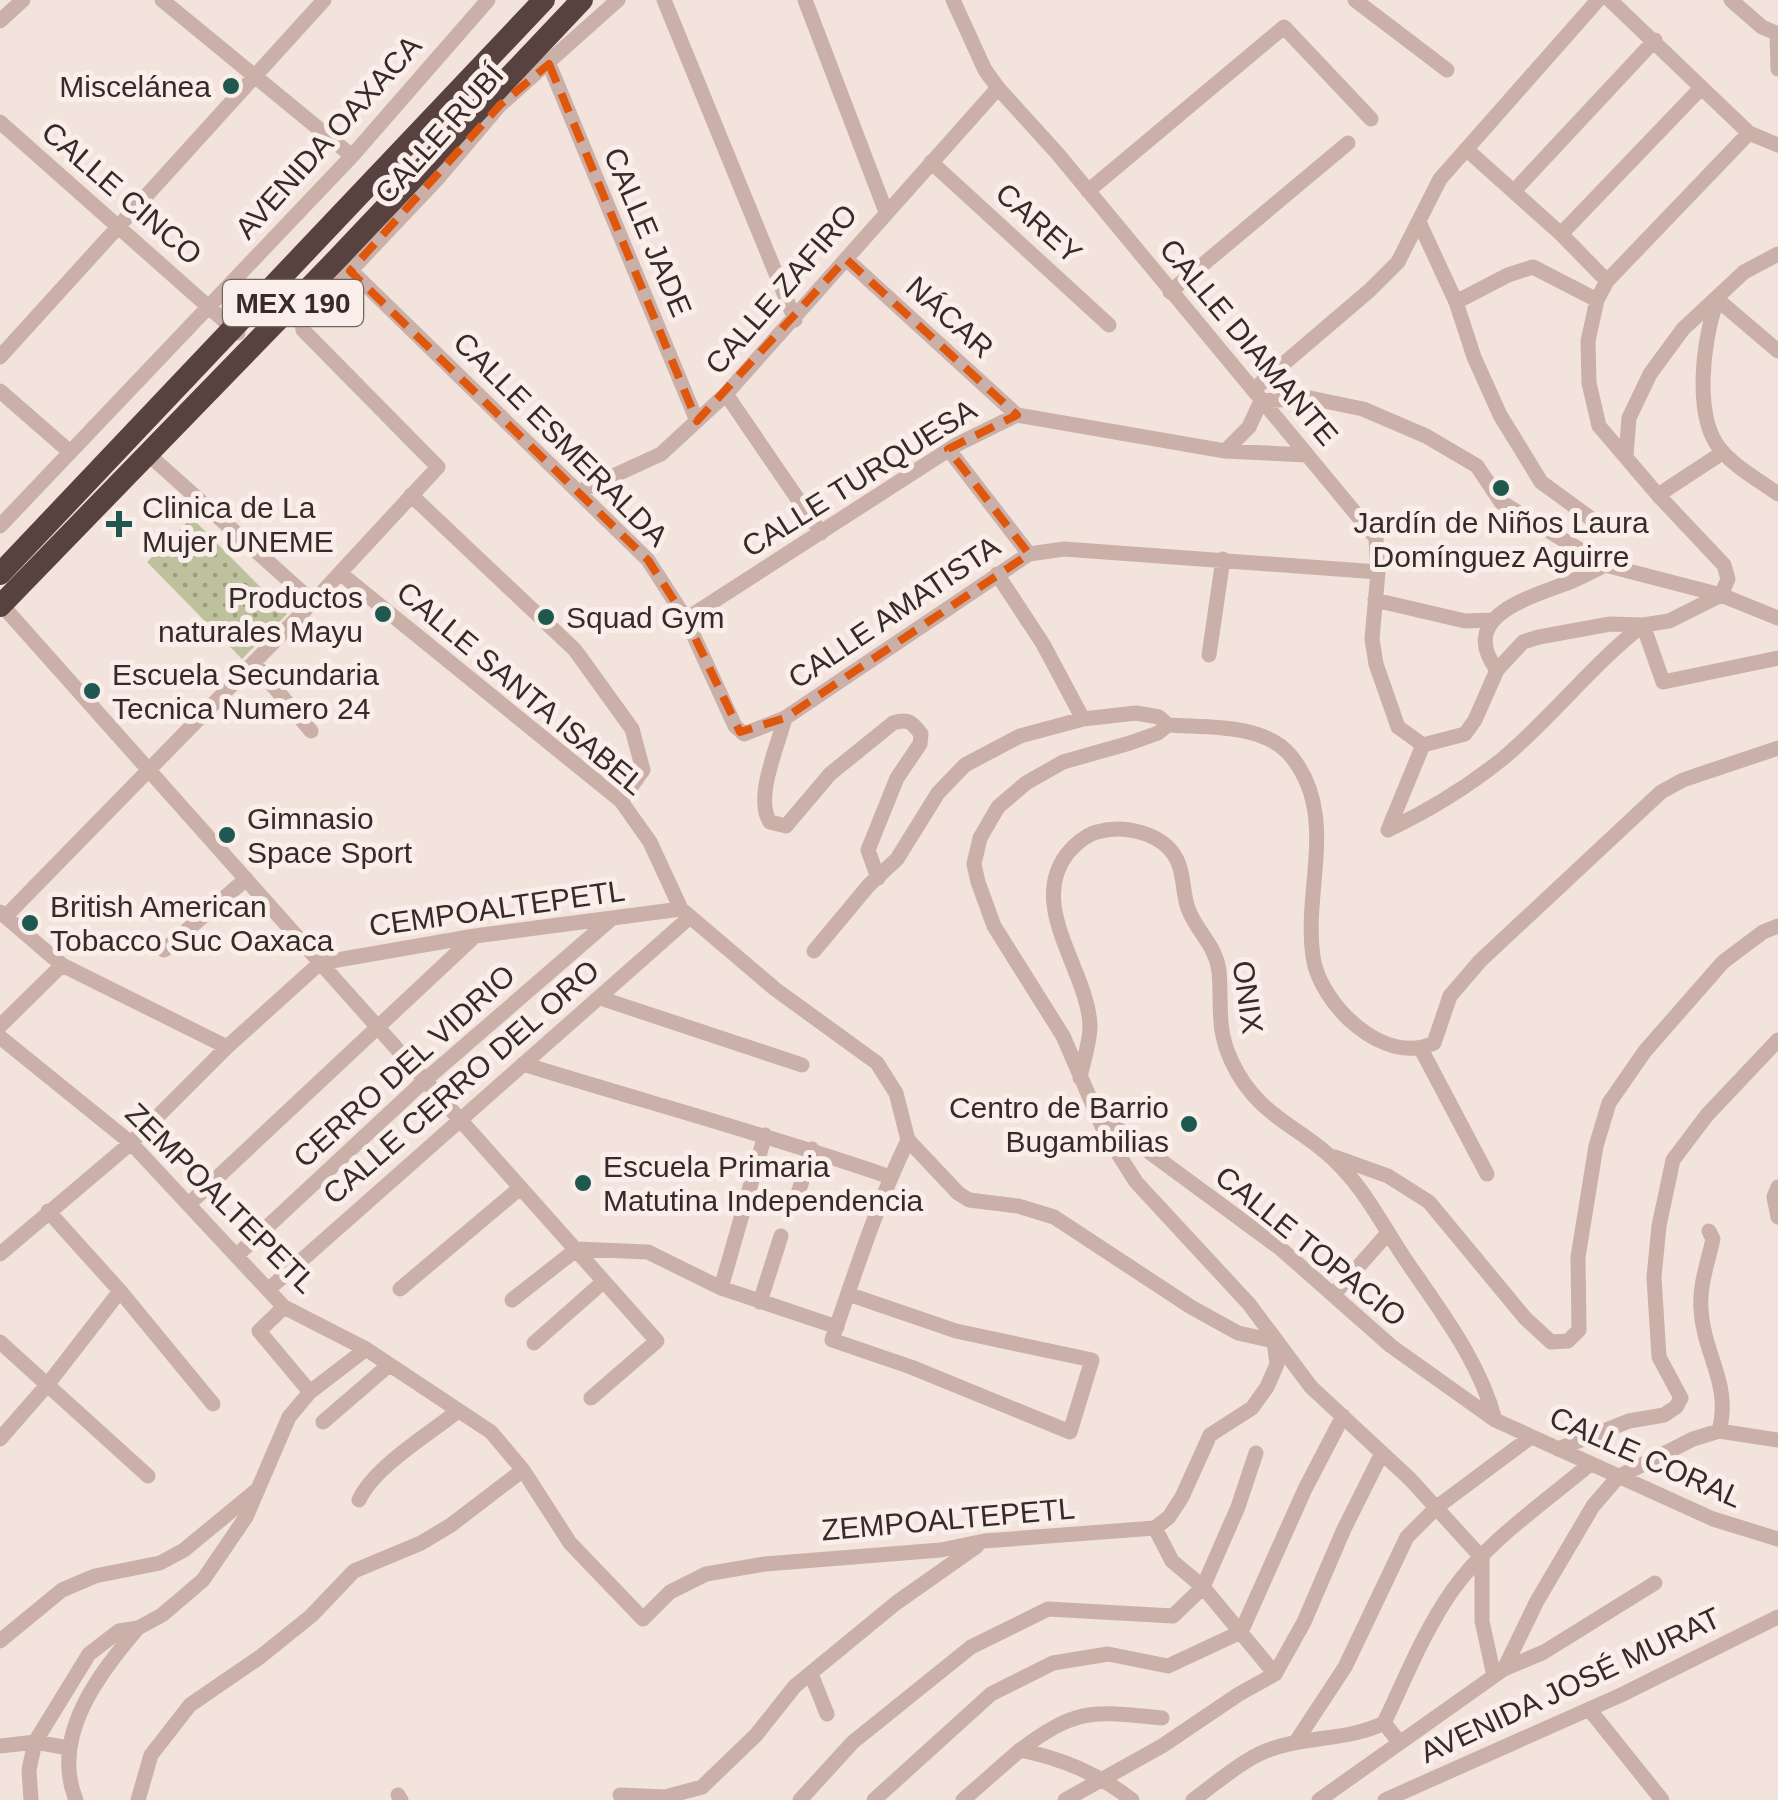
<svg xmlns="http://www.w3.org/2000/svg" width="1778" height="1800" font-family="Arial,sans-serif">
  <defs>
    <pattern id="grass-dots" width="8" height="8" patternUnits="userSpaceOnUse" patternTransform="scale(2.5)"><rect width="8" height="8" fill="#bdc19c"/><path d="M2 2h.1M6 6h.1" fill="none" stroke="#9a9d7f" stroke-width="1.8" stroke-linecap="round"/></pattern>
  </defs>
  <rect width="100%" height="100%" fill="#f2e3dc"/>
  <path fill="url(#grass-dots)" d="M192,518L287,614L242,659L147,562Z"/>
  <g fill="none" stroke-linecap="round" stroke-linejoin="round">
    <path stroke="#cab0a8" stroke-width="15" d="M162,0L352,156
      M664,0L795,320
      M805,0L886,212
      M953,0L985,70L998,88L1057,153L1376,538L1378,572L1372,639L1376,664L1398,727L1423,745L1388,830
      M1355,0L1447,70
      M1610,0L1749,133L1778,145
      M1731,0L1762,27L1778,34
      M0,21L23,0
      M1777,34L1778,69
      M549,64L697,421
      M0,122L238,333
      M1466,149L1561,234L1607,281
      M931,162L1109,325
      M1088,191L1284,27L1371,119
      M1514,191L1655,40
      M1419,222L1456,302L1474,357L1500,415L1541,482L1604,528
      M1561,234L1701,88
      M338,258L648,560L686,619L735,726L744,734L785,718L1029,554L1064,549L1378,572
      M846,259L1017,415
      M1170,292L1348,143
      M1718,300L1778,351
      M1456,302L1508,275L1533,267L1597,300
      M1716,304C1703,340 1693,418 1721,450C1735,467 1760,481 1778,494
      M0,357L324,0
      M1253,390L1370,290L1398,262L1440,179L1598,0
      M0,391L70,452
      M726,394L821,533
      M949,450L1029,554
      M1225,451L1249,427L1261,401L1310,398L1363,409L1426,436L1477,466L1501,502L1605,565L1721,595L1778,618
      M149,455L313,602
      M1626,455L1629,418L1650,374L1683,329L1744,272L1778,254
      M578,492L661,454L726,394L998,88
      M411,495L575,650L632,729L643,770L621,801
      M1658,495L1722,453
      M0,526L352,156L488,0
      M340,573L621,801L650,842L681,909L775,989L877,1063L896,1093L908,1140L958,1193L969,1200L1018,1206L1054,1217L1191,1307L1238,1333L1274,1341
      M997,574L1043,644L1083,719
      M1721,595L1728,579L1724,565L1658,495L1599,426L1589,383L1588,341L1597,300L1607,281L1749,133
      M1375,600L1465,621L1494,620
      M1,604L657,1341L591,1398
      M686,619L956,445L1017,415L1225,451L1307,455
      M1643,625L1663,682L1778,658
      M1209,655L1223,559
      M254,663L311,731
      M1497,670L1523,642L1539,637L1610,624L1643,625L1669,621L1721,595
      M785,718C778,746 754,798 770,822L786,826L830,774L893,723C908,718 912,722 921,734L920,744L897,778L868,850L878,878
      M1423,745L1465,734L1475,720L1497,670C1458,618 1525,599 1562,585C1577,580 1591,572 1605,565
      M1388,830C1428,811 1466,788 1501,760C1551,719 1591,665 1643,625
      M0,912L62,965L227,1047
      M6,916L313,602L438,467L303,330L302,322L439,177L500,105L618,0
      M164,950L246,879
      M814,951L869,885L897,859L938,793L965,765L1020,736L1083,719L1136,713L1159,717L1168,725
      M320,963L475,936L681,909
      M600,998L802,1065
      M0,1026L62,965
      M0,1037L131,1143L284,1307L366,1349L491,1432L523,1470L570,1543L643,1619L670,1592L706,1574L765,1564L941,1550L984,1541L1155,1528L1169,1517L1182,1497L1210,1435L1252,1408L1267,1387L1277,1364L1274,1341
      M1421,1049L1487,1174
      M523,1064C646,1102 769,1135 890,1177
      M1080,1078C1083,1062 1090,1043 1090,1026C1088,970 1027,907 1067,854C1074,845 1086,835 1097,832C1124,824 1164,833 1177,860C1185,876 1182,895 1189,911C1198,933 1216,946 1219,971C1222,1004 1216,1028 1231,1060C1258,1120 1304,1126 1343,1169C1367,1194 1384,1227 1403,1256C1438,1308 1479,1359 1495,1420
      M1099,1115L1281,1249L1391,1346L1495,1420L1713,1519L1778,1539
      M1335,1157L1388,1176L1429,1202L1525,1318L1551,1342L1568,1341L1579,1330L1578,1257L1596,1146L1609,1103L1645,1051L1723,962L1763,932L1778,926
      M1778,1187L1774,1197L1778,1217
      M796,1200L812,1149
      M189,1204L475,936
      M48,1211L120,1291L213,1404
      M1709,1231L1713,1239C1708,1262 1699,1286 1701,1309C1703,1354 1732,1384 1719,1431
      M0,1254L131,1143L227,1047L320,963
      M236,1256L424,1081L610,920
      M721,1288L765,1135
      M269,1289L690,917
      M400,1289L520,1188
      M848,1294L956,1331L1092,1360L1070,1432L911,1367L832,1340C855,1273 877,1204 908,1140
      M1334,1294L1388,1233
      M512,1300L577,1249L648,1252L721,1288L837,1327
      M760,1302L781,1236
      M284,1307L259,1331L310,1392
      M0,1342L148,1476
      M534,1343L603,1282
      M323,1422L389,1365
      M0,1439L48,1384L120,1291
      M1558,1449L1629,1421L1664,1415L1676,1407L1681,1398L1659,1357L1654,1277L1659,1226L1673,1160L1707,1115L1778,1040
      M359,1500C374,1467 429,1434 458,1411
      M1155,1528L1172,1561L1203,1587L1275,1674
      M0,1641L62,1590L95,1576L160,1563L184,1550L258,1489
      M1504,1669L1544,1652L1655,1583
      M811,1674L827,1714
      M1494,1676L1482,1621V1558L1410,1479L1311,1387L1249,1304L1136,1182L1105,1133L1063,1036L994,926L978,882L974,864L980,838L998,807L1026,783L1063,762L1130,743L1158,733L1168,725C1207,728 1264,723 1291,756C1339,815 1303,889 1313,957C1320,1005 1385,1067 1434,1043L1450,996L1480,961L1661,792L1683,780L1778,748
      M1589,1709L1662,1800
      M1384,1723C1405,1679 1424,1631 1452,1591C1487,1541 1544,1503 1590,1464
      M1295,1743L1345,1667L1407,1537L1437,1507L1531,1437
      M0,1746L35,1742L69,1748
      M1020,1750C1078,1707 1092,1711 1162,1718
      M398,1795L401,1800
      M620,1795L665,1797L702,1787L756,1735L795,1686L896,1603L977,1546
      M31,1800L29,1770L35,1742L89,1654L119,1631L138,1628L162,1615L203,1580L246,1517L289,1417L310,1392L366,1349
      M76,1800C50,1736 99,1674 138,1628
      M138,1800L151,1755L190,1705L260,1657L311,1616L354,1571L421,1543L451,1525L523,1470
      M800,1800L853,1742L971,1647L1048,1609L1173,1616L1203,1587L1238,1507L1256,1453
      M874,1800L991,1694L1053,1663L1108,1654L1168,1666L1241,1632L1305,1489L1343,1416
      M963,1800L1020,1750C1063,1759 1097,1773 1132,1800
      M1065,1800L1162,1746L1239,1694L1275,1674L1304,1622L1344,1529L1382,1453
      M1193,1800C1214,1785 1236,1765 1259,1754C1298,1735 1346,1742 1384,1723L1400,1743
      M1319,1800L1504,1669L1537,1601L1593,1506L1618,1477L1693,1439L1719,1431L1778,1440
      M1385,1800L1621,1695L1778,1617"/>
    <path stroke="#584240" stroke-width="22" d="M0,574L544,0
      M0,606L338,258L582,0"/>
  </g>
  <path fill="none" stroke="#df570d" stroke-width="8" stroke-dasharray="20 12" stroke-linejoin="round" d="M549,64L697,421L846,259L1017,415L948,449L1029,554L785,718L740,732L686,619L648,560L350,271L500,105Z"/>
  <g fill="#1e584f" stroke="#f9eee9" stroke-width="4">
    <circle cx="231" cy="86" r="10"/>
    <circle cx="1501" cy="488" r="10"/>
    <path d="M114 509h10v10h10v10h-10v10h-10v-10h-10v-10h10z"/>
    <circle cx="383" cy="614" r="10"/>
    <circle cx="546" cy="617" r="10"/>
    <circle cx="92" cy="691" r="10"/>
    <circle cx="227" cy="835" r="10"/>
    <circle cx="30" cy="923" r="10"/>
    <circle cx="1189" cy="1124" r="10"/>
    <circle cx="583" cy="1183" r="10"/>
  </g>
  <g text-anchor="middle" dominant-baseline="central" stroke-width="10" stroke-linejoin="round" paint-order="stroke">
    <rect fill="#f9eee9" stroke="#716562" stroke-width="2.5" x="223" y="280" width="140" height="46" rx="8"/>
    <g font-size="28" font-weight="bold" fill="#372a28">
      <text x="293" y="303">MEX 190</text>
    </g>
    <g font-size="30" fill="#372a28" stroke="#f9eee9" text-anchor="start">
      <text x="211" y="86" text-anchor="end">Miscelánea</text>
      <text x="142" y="507">Clinica de La<tspan x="142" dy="34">Mujer UNEME</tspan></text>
      <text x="1501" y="522" text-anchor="middle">Jardín de Niños Laura<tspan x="1501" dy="34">Domínguez Aguirre</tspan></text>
      <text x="363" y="597" text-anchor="end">Productos<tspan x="363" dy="34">naturales Mayu</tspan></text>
      <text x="566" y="617">Squad Gym</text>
      <text x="112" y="674">Escuela Secundaria<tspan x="112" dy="34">Tecnica Numero 24</tspan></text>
      <text x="247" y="818">Gimnasio<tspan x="247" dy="34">Space Sport</tspan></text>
      <text x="50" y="906">British American<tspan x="50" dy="34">Tobacco Suc Oaxaca</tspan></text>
      <text x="1169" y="1107" text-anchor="end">Centro de Barrio<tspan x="1169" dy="34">Bugambilias</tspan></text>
      <text x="603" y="1166">Escuela Primaria<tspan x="603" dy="34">Matutina Independencia</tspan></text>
    </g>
    <g font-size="30" fill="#372a28" stroke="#f9eee9">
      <text transform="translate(439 134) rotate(-48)">CALLE RUBÍ</text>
      <text transform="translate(328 137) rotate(-48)">AVENIDA OAXACA</text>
      <text transform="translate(122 193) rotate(41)">CALLE CINCO</text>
      <text transform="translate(1039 223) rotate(42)">CAREY</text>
      <text transform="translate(648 232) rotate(67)">CALLE JADE</text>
      <text transform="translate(781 289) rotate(-49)">CALLE ZAFIRO</text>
      <text transform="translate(950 317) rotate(42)">NÁCAR</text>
      <text transform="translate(1249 342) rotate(50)">CALLE DIAMANTE</text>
      <text transform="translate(561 439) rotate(45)">CALLE ESMERALDA</text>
      <text transform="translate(859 478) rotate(-32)">CALLE TURQUESA</text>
      <text transform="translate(894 612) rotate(-34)">CALLE AMATISTA</text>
      <text transform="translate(521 688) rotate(40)">CALLE SANTA ISABEL</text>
      <text transform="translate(497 908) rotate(-8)">CEMPOALTEPETL</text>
      <text transform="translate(1248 997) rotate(82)">ONIX</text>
      <text transform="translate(404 1066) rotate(-42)">CERRO DEL VIDRIO</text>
      <text transform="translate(461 1082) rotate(-41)">CALLE CERRO DEL ORO</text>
      <text transform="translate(221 1198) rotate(45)">ZEMPOALTEPETL</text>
      <text transform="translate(1311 1246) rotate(39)">CALLE TOPACIO</text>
      <text transform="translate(1646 1457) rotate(24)">CALLE CORAL</text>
      <text transform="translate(948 1519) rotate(-5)">ZEMPOALTEPETL</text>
      <text transform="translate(1570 1685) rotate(-25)">AVENIDA JOSÉ MURAT</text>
    </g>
  </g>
</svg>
